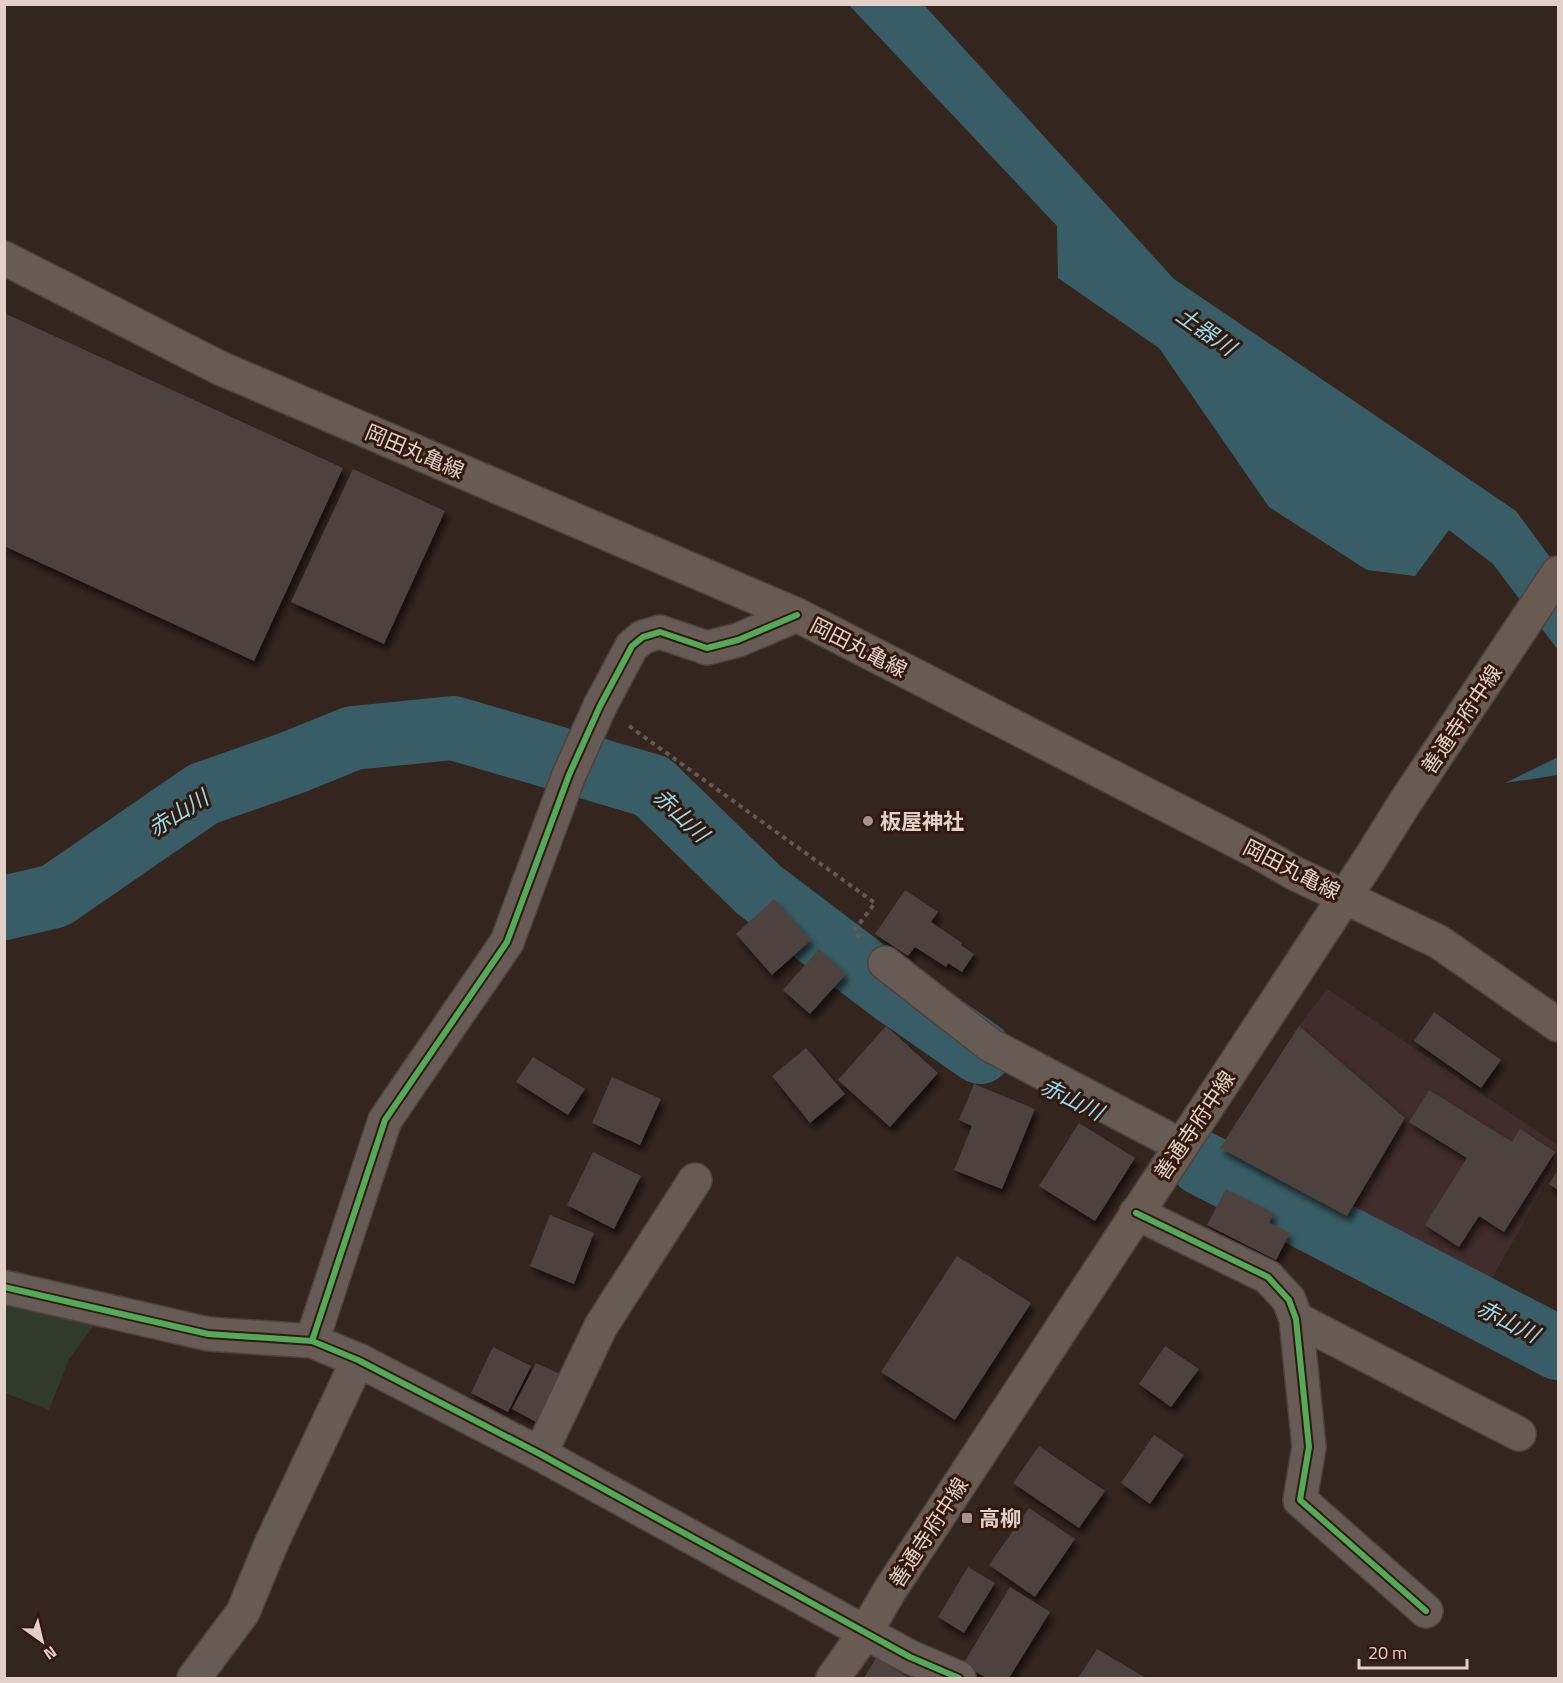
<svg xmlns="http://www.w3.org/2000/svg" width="1563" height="1683" font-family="'Titillium Web','Noto Sans JP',sans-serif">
  <defs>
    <filter id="shadow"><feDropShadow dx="3.5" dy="6" stdDeviation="3" flood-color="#0009"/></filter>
  </defs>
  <rect width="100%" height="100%" fill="#34251f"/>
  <path fill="#412d2b" d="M1327,989L1558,1145V1161L1486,1289L1220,1148L1299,1026Z"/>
  <path fill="#313b2c" d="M4,1294L98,1320L69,1359L49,1410L5,1393Z"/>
  <path fill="#395d66" d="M849,5H924L1174,279L1516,511L1558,568V650L1493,564L1449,530L1415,576L1367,570L1269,507L1159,348L1058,278L1057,226Z
    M1558,757V775L1505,783Z"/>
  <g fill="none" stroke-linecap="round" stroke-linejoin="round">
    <path stroke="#395d66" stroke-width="64" d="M4,908L55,896L203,794L294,762L353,738L453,728L652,786L759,890L895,993L980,1052
      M1201,1163L1558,1348"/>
  </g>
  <path fill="#4e423d" filter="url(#shadow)" d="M4,313L343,468L254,661L4,546Z
    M353,469L445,511L384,644L291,602Z
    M905,890L938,912L931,922L962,943L961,945L974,954L962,972L948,963L946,967L915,947L908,956L875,934Z
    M774,899L811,940L772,975L736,934Z
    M819,949L846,974L810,1014L783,990Z
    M1434,1012L1501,1060L1481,1088L1414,1041Z
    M886,1026L938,1073L890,1127L838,1080Z
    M1299,1026L1405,1118L1347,1216L1220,1148Z
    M806,1048L845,1094L810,1123L772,1076Z
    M533,1057L585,1089L568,1115L516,1082Z
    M612,1077L661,1099L640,1145L592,1123Z
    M974,1084L1035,1109L1002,1189L954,1170L972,1126L959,1120Z
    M1429,1090L1512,1142L1520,1129L1555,1152L1504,1232L1479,1216L1459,1247L1425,1225L1467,1158L1409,1122Z
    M1079,1123L1135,1158L1095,1221L1039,1186Z
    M593,1152L641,1176L614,1229L567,1205Z
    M1558,1170V1190L1549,1184Z
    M1226,1189L1274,1213L1269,1223L1290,1233L1276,1260L1207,1225Z
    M550,1215L594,1233L574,1284L530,1266Z
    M957,1256L1031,1303L955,1420L881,1372Z
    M1165,1346L1199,1369L1171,1407L1139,1384Z
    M493,1347L531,1366L508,1412L471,1393Z
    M536,1363L560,1374L536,1422L512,1409Z
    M1154,1435L1184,1455L1150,1504L1121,1483Z
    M1039,1446L1105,1491L1079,1528L1013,1483Z
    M1029,1508L1075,1539L1035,1597L989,1565Z
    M968,1567L995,1583L964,1633L938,1617Z
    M1010,1587L1050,1612L1009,1678H986L963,1664Z
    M1097,1649L1146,1678H1078Z
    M876,1658L909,1678H864Z"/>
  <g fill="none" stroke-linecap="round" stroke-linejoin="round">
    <defs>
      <path id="minor" d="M885,963L990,1045L1180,1145
        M1136,1213L1268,1277L1289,1300L1296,1319L1309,1447L1300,1500L1426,1611
        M4,1287L208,1334L312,1341L358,1360L540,1454L910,1657L959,1678
        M1296,1319L1519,1434
        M312,1341L385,1120L507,942L569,775L600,706L632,646L643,637L660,632L707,648L738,640L797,615
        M540,1454L601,1326L695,1180
        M194,1678L243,1612L272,1542L358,1360"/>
      <path id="major" d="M4,258L220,368L797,615L1256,851L1294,873L1439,942L1558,1025
        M833,1678L865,1633L890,1590L1371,857L1404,804L1558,573"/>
    </defs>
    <use href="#minor" stroke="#4f413d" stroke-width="36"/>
    <use href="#major" stroke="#4f413d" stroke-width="36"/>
    <path stroke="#645955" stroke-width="4" stroke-dasharray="4.5 4.5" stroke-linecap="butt" d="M629,726L875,903L854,931L861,939"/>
    <use href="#minor" stroke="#665b55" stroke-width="33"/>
    <use href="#major" stroke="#695b52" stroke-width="33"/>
    <defs>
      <path id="cycleway" d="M1136,1213L1268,1277L1289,1300L1296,1319L1309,1447L1300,1500L1426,1611
        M4,1287L208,1334L312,1341L358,1360L540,1454L910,1657L959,1678
        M312,1341L385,1120L507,942L569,775L600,706L632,646L643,637L660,632L707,648L738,640L797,615"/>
    </defs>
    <use href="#cycleway" stroke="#32180d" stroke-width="10"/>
    <use href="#cycleway" stroke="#51ab58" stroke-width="6"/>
  </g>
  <g fill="#a6948e" stroke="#32180d" stroke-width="2">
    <circle cx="868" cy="821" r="6"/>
    <rect x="961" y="1512" width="12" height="12" rx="3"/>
  </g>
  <g text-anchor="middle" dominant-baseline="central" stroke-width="6" stroke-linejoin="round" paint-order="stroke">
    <g font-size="21" fill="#e3d0c9" stroke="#32180d">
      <text transform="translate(415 451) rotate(23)">岡田丸亀線</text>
      <text transform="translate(859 647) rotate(27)">岡田丸亀線</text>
      <text transform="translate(1461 719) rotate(-56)">善通寺府中線</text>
      <text transform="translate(1292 869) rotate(27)">岡田丸亀線</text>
      <text transform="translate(1194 1125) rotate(-56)">善通寺府中線</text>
      <text transform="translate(928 1532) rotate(-57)">善通寺府中線</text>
    </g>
    <g font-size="21" font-weight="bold" fill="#e3d0c9" stroke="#32180d" text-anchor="start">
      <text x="880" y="821">板屋神社</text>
      <text x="979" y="1518">高柳</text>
    </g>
    <g font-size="22" font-style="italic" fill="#91dcef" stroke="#32180d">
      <text transform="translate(1206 331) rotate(35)">土器川</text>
      <text transform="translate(178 813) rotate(-32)">赤山川</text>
      <text transform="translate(681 815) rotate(43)">赤山川</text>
      <text transform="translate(1072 1099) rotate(26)">赤山川</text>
      <text transform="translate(1508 1321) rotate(27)">赤山川</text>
    </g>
  </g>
  <rect width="1563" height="1683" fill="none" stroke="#e3d0c9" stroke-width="12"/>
  <g transform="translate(42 1641) rotate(146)" stroke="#32180d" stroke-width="4.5" paint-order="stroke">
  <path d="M0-4.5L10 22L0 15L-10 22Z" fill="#e3d0c9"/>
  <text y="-9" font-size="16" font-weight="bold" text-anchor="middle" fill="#e3d0c9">N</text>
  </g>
  <path d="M1359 1659v9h108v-9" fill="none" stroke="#e3d0c9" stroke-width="3"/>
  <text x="1368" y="1659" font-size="18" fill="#e3d0c9" stroke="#32180d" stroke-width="4.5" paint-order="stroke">20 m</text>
</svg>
